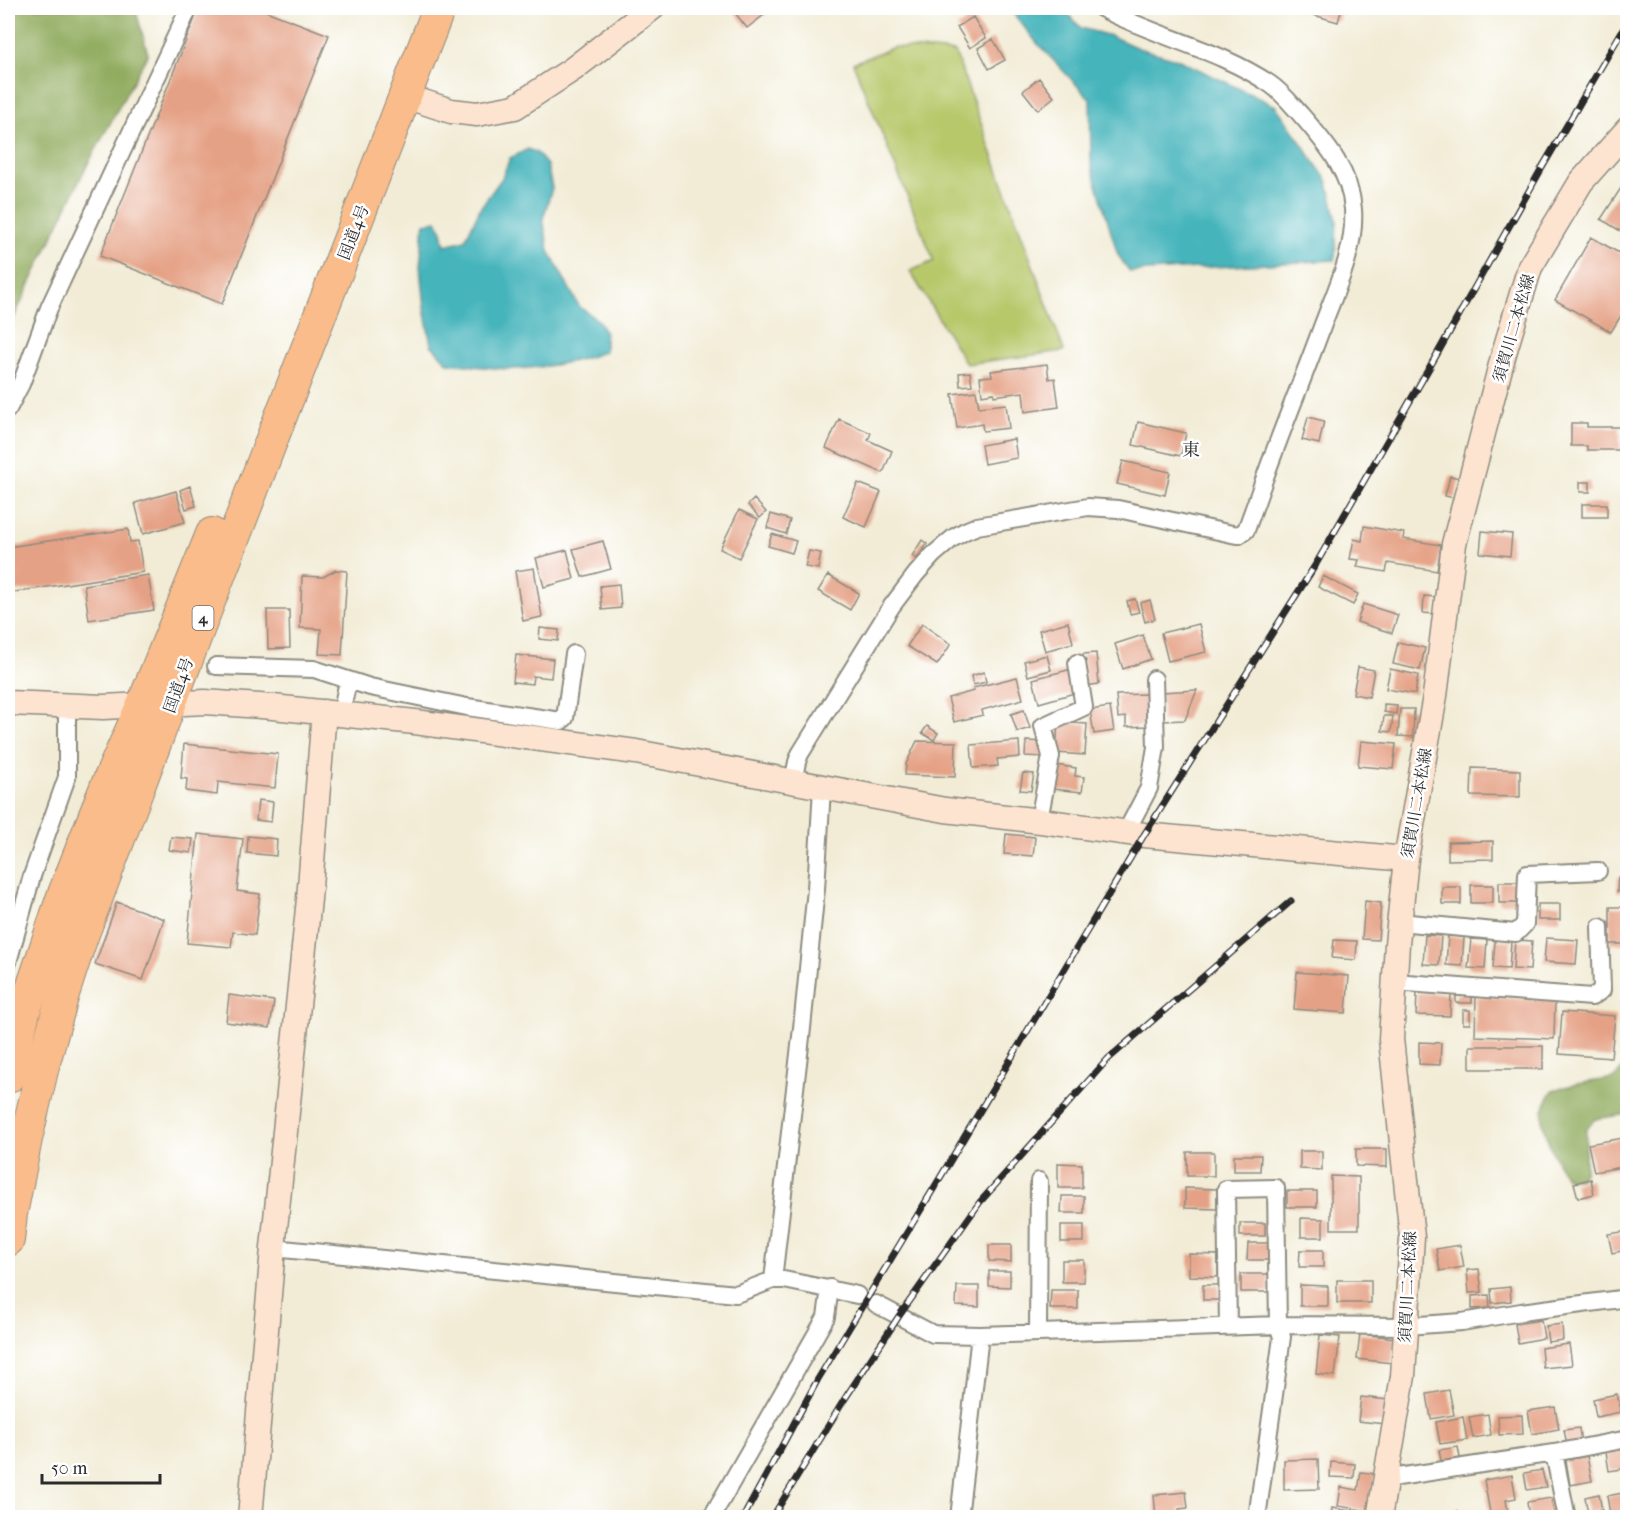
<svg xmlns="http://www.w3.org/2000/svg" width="1635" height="1525" viewBox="0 0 1635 1525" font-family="'IM FELL French Canon','Noto Serif JP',serif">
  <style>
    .green { fill: #b7c86b; stroke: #717a4b; stroke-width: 1.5 }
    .forest { fill: #91ac5f; stroke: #5e6c45; stroke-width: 1.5 }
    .water { fill: #44b4bb; stroke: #387073; stroke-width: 1.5 }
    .building { fill: #e5a185 }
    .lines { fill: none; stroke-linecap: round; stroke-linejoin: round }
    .street-casing { stroke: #8e8c80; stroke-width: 20 }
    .secondary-casing { stroke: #8e8c80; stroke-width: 27 }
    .highway-casing { stroke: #8e8c80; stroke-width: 34 }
    .street { stroke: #fff; stroke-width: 16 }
    .secondary { stroke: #fde4d0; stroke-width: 24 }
    .highway { stroke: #f9bc8a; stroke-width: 32 }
    .rail-casing { stroke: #2b2b2b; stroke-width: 7 }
    .rail { stroke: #fff; stroke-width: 4.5; stroke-dasharray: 14; stroke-linecap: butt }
    .labels { text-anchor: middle; stroke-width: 5; stroke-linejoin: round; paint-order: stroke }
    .shield { fill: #fff; stroke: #6b6b6b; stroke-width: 1.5 }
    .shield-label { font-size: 15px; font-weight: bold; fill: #2b2b2b }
    .street-label { font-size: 16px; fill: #2b2b2b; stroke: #fff }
    .neighbourhood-label { font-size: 18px; fill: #2b2b2b; stroke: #fff }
  </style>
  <rect width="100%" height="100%" fill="#fff"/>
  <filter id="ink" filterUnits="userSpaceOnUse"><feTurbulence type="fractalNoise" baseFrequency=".0167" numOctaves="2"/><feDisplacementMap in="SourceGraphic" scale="12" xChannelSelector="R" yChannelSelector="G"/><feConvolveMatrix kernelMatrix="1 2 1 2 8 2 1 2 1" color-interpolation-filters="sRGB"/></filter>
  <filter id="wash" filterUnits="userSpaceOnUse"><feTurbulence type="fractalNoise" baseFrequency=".008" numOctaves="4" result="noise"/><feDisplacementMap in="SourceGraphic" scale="24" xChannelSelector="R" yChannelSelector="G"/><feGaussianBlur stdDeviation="1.35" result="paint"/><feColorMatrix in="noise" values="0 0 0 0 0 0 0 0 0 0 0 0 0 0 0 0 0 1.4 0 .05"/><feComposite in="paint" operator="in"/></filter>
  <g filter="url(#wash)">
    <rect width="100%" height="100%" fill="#f2ecd6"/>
    <path class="green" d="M894,47L955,52L1064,351L966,364L910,271L934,261L853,63Z"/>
    <path class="forest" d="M8,8H135L148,54L83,173L8,330Z
      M1627,999V1114L1595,1119L1586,1129L1585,1171L1579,1179L1566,1178C1556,1161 1540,1131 1543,1111C1544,1104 1550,1096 1553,1090L1577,1084L1615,1078L1624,1066L1626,1059L1622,1017Z"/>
    <path class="water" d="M1009,8H1062L1081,28L1111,36L1138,48L1177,59L1276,106L1328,182L1337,221L1335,260L1130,272L1118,255L1091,165L1090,99L1037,43Z
      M528,149L537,153L547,165L552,188L543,219L549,251L579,306L599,321L605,334V351C582,362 540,368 514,369C492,369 469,365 448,363L431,345L424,308L420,268L424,223L437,221L442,231L445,245L465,240L481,207L502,178L510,158Z"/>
    <g id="blocks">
      <path class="building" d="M199,8H258L329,35L222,304L100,256Z
        M731,8H773L747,28Z
        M1312,8H1342L1338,22L1310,14Z
        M973,17L986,38L970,48L957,27Z
        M993,39L1005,60L989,69L978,48Z
        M1039,78L1054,97L1038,110L1023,91Z
        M1628,177V236L1601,219Z
        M1591,237L1628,258V304L1611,332L1555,300Z
        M1047,364L1049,379L1055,378L1059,407L1025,412L1023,392L994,396V393L982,395L980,377L992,376L991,371Z
        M970,372L972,385L960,386L959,373Z
        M976,391L979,407L1006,404L1009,428L983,431L982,424L957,428L952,394Z
        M1308,417L1324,421L1319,444L1302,440Z
        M839,419L871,433L868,440L892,451L883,473L826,448Z
        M1138,422L1186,433L1181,456L1133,445Z
        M1571,423H1587V427H1620V450H1587V446H1571Z
        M1014,439L1017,458L984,464L981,445Z
        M1123,461L1170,472L1165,495L1117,484Z
        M1450,476L1460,478L1455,498L1445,496Z
        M1580,482H1590V492H1580Z
        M858,483L881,492L866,527L843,517Z
        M190,486L196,506L186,509L180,490Z
        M176,491L185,522L143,534L135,503Z
        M754,499L766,512L760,518L748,505Z
        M1582,504H1607V517H1582Z
        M739,510L758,519L739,558L720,549Z
        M771,514L790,520L786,534L767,528Z
        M1364,526L1404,533L1403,539L1441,545L1437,571L1388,563L1386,572L1357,567L1359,560L1350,559L1354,539L1362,541Z
        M128,529L130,542L138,541L143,572L8,593V547Z
        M1482,531L1512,534L1510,556L1480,553Z
        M772,534L796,541L792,553L768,546Z
        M922,540L927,544L917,559L912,556Z
        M603,541L611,569L582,577L573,549Z
        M567,550L574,579L544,587L536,558Z
        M809,551L821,553L818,569L805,567Z
        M534,568L542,617L523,621L515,571Z
        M336,570L347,571L342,655L319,654L321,629L300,628L302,576L323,577Z
        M148,575L154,610L89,620L84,585Z
        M828,575L859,593L850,610L818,591Z
        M1323,576L1358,594L1353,605L1318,587Z
        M619,584L621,608L602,610L600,586Z
        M1424,596L1436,597L1434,614L1423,613Z
        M1135,599L1139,612L1130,614L1127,601Z
        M1150,600L1155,619L1145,622L1140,603Z
        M1363,604L1398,615L1392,633L1357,622Z
        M267,610H289L290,648L268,649Z
        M1068,622L1073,643L1045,651L1039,630Z
        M922,624L951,644L937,665L907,646Z
        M1199,624L1206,652L1168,661L1161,633Z
        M540,628L559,630L558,641L539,639Z
        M1143,635L1151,659L1123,669L1115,644Z
        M1398,642L1425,648L1420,670L1393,664Z
        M1096,653L1099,684L1085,686L1083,654Z
        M516,655L553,659L551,678L533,676L532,684L513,682Z
        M1047,655L1051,670L1028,676L1024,661Z
        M1358,667L1374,670L1369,697L1353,694Z
        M1072,669L1078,692L1039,703L1033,679Z
        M1390,669L1418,675L1415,694L1386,689Z
        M984,672L986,682L973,685L971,676Z
        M1017,677L1023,699L982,710L983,715L954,722L948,698L974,691L973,688Z
        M1197,690L1185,720L1162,721L1161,692Z
        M1146,694L1148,726L1126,727V717L1118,718L1116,695Z
        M1384,704L1397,705L1396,714L1384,712Z
        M1110,707L1114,731L1094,734L1090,710Z
        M1400,709H1414L1413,737L1398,736Z
        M1024,710L1030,728L1017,732L1011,714Z
        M1384,716H1393L1391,732L1382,731Z
        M1058,722L1087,724L1085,755L1056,753Z
        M927,726L938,733L934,740L922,733Z
        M917,741L956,742L955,777L905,775L906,764Z
        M1019,741L1020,757L997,759L998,766L973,768L971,745Z
        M1026,741L1044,742V757L1025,756Z
        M1361,741L1396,744L1393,769L1358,766Z
        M184,744L278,754L275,788L218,782L217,795L186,791L187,779L181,778Z
        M1055,765L1076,768L1075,776L1084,777L1082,792L1052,789Z
        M1472,768L1520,770V797L1471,796Z
        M1023,773L1034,774L1031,791L1020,790Z
        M258,800L273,802L271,822L256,820Z
        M198,834L243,839L237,891L260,894L255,935L233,932L231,947L187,943Z
        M1006,834L1035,837L1033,856L1004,854Z
        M248,836L277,839L276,856L247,853Z
        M171,837L193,839L191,853L169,850Z
        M1493,841V859L1448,860V842Z
        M1618,877L1628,878V892H1617Z
        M1499,882H1520V903H1499Z
        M1471,885H1493V903H1471Z
        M1442,887H1461V904H1442Z
        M1365,901L1381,903L1378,940L1362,939Z
        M117,902L164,919L143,980L95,964Z
        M1538,904H1560V920H1538Z
        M1610,907H1628V944H1610Z
        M1425,935L1441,936L1439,965L1423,964Z
        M1448,936L1464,937L1462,966L1446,965Z
        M1546,938L1578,940L1576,964L1544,962Z
        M1471,939L1487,940L1485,969L1468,968Z
        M1334,940L1357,941L1356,960L1332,958Z
        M1495,940L1511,941L1509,969L1493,968Z
        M1515,940L1532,941L1530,970L1513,969Z
        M1297,972L1349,976L1346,1013L1294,1009Z
        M1417,993L1451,994L1450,1016L1416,1015Z
        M1456,994H1472V1003H1456Z
        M229,995L274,1001L270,1028L226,1022Z
        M1476,997L1555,1000L1554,1039L1475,1036Z
        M1463,1010H1470V1024H1463Z
        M1562,1012L1615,1016L1611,1058L1559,1054Z
        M1419,1042L1441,1043L1440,1065L1419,1064Z
        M1470,1046H1543V1069H1470Z
        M1623,1138L1628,1166L1594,1172L1588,1144Z
        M1356,1149H1387V1167L1356,1166Z
        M1300,1151H1322V1170L1300,1169Z
        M1187,1152H1214V1176H1187Z
        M1234,1155H1261L1260,1171H1234Z
        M1058,1163L1082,1164V1188H1058Z
        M1331,1176L1359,1177V1229H1331Z
        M1591,1179L1594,1194L1578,1198L1574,1183Z
        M1185,1188L1217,1189V1209L1185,1208Z
        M1287,1191H1317V1207H1287Z
        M1062,1196H1084V1213H1061Z
        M1301,1218L1323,1219V1237H1301Z
        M1240,1223H1265V1236H1240Z
        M1061,1225H1084V1242H1061Z
        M1628,1231V1250L1612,1253L1608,1234Z
        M1248,1243H1269V1260H1247Z
        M989,1245H1011V1262L989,1261Z
        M1460,1245L1464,1267L1440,1271L1436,1249Z
        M1300,1250H1323V1267H1299Z
        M1189,1254L1218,1255V1277L1189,1276Z
        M1062,1260H1084V1282H1062Z
        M1479,1269L1482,1292L1469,1293L1467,1270Z
        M989,1271H1010V1287L989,1286Z
        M1241,1274H1269V1292H1241Z
        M1337,1280H1371V1303H1337Z
        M1203,1285H1219V1300H1203Z
        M1300,1285L1328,1286V1306H1300Z
        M957,1286H979V1307L956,1306Z
        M1510,1287L1511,1301L1492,1303L1491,1289Z
        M1051,1290H1078V1309H1050Z
        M1489,1295L1490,1308L1472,1309V1296Z
        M1541,1320L1544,1338L1518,1343L1515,1324Z
        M1562,1324L1563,1340L1548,1342L1546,1326Z
        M1360,1334L1395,1338L1392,1363L1357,1359Z
        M1320,1335L1340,1337L1335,1376L1316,1374Z
        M1569,1344L1572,1365L1543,1368L1541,1348Z
        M1449,1390L1454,1415L1431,1419L1427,1394Z
        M1617,1394L1621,1412L1596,1417L1593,1399Z
        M1361,1397L1388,1400L1385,1424L1358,1421Z
        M1555,1407L1559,1429L1532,1434L1528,1411Z
        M1488,1414L1491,1435L1473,1438L1469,1417Z
        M1522,1415L1523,1434L1499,1435L1498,1416Z
        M1463,1417L1467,1440L1440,1444L1436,1422Z
        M1579,1428L1581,1443L1567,1445L1564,1430Z
        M1458,1447L1461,1463L1442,1466L1439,1450Z
        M1628,1448V1468L1609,1471L1606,1452Z
        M1587,1456L1592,1481L1570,1485L1566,1460Z
        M1318,1459L1319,1489L1284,1490V1460Z
        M1331,1462L1355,1464L1354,1478L1330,1477Z
        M1542,1470L1546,1487L1527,1490L1524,1473Z
        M1361,1472L1375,1474L1368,1511L1338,1506L1341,1487L1358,1490Z
        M1512,1475L1516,1498L1506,1500L1509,1518H1491L1484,1480Z
        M1186,1492L1188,1508L1179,1509L1180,1518H1156L1154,1495Z
        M1628,1492V1511L1610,1514L1607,1496Z
        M1599,1494L1602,1510L1588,1513L1585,1497Z
        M1551,1498L1555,1516L1529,1518L1527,1502Z
        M1332,1508L1365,1513L1364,1518H1331Z
        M1458,1511L1459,1518H1427V1516Z"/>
    </g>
  </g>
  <g filter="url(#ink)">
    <use href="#blocks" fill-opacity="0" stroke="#8e8c80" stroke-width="1.5"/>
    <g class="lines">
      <g class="street-casing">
        <path id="street" d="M8,409L21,384L49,308L189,8
          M216,666L314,669L370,687L467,707L561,721L565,718L574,654
          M341,714L348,681
          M793,782L797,762L800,754L891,607L916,574L933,555L953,538L965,531L977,526L1088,507L1118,509L1232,534L1239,535L1246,530C1255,506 1263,482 1272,458C1288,414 1306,371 1322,327C1336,289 1356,250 1353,209C1350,171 1326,144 1302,116C1292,105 1282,92 1270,84C1218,49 1156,37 1101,8
          M1039,820L1051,756L1043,726L1084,707L1077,663
          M1126,832L1149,788L1156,747L1154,679
          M1399,922L1516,933L1525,924L1527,874L1598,871
          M8,962L32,876L67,777V705
          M1394,982L1592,997L1602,990L1600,927
          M273,1248L736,1294L773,1280H784L857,1295
          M773,1280L802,1028L816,889L822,788
          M876,1304L933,1334L980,1335L1278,1325L1406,1326L1462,1322L1521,1312L1628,1298
          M1228,1326L1226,1189L1276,1188L1278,1325L1282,1337L1257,1518
          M1038,1333L1039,1181
          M1554,1453L1567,1518
          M1385,1479L1554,1453L1628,1439
          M711,1518L826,1317L830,1288
          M959,1518L980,1335"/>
      </g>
      <g class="secondary-casing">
        <path id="secondary" d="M405,96L451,111L477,114L515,107L573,69L652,8
          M8,703L103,707L205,702L273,707L415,722L636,752L945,810L1041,821L1144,835L1406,859
          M250,1518L273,1248L309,899L324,712
          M1379,1518L1403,1376L1412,1237L1391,1039L1397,944L1406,859L1435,696L1454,544L1504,353L1530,267L1581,182L1628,129"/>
      </g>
      <g class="highway-casing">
        <path id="highway" d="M8,1077L24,1012L63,896L106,787L143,704L212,534
          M8,1240L11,1214L26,1139L43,1066L63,994L81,939L198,630L439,8"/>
      </g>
      <use href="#street" class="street"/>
      <use href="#secondary" class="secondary"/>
      <use href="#highway" class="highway"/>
      <g class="rail-casing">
        <path id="rail" d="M743,1518L818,1379L934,1188L1144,835L1316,564L1436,356L1543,166L1628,21
          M772,1518L844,1400L899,1316L980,1202L1108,1059L1291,901"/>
      </g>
      <use href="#rail" class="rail"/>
    </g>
  </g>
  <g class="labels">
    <rect class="shield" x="192.5" y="606" width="21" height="24" rx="4.5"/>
    <g class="shield-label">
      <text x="203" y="623">4</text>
    </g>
    <g class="street-label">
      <text transform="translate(353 232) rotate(-69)" y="6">国道4号</text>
      <text transform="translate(1513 328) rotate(-74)" y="6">須賀川二本松線</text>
      <text transform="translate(178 685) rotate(-70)" y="6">国道4号</text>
      <text transform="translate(1416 803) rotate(-80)" y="6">須賀川二本松線</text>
      <text transform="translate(1407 1287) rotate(-87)" y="6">須賀川二本松線</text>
    </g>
    <g class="neighbourhood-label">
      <text x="1191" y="456">東</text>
    </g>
  </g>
  <rect width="1635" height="1525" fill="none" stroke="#fff" stroke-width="30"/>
  <path d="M42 1474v9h118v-9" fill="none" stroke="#2b2b2b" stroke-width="3"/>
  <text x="51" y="1474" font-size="18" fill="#2b2b2b" stroke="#ffffff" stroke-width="4.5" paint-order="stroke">50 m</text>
</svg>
